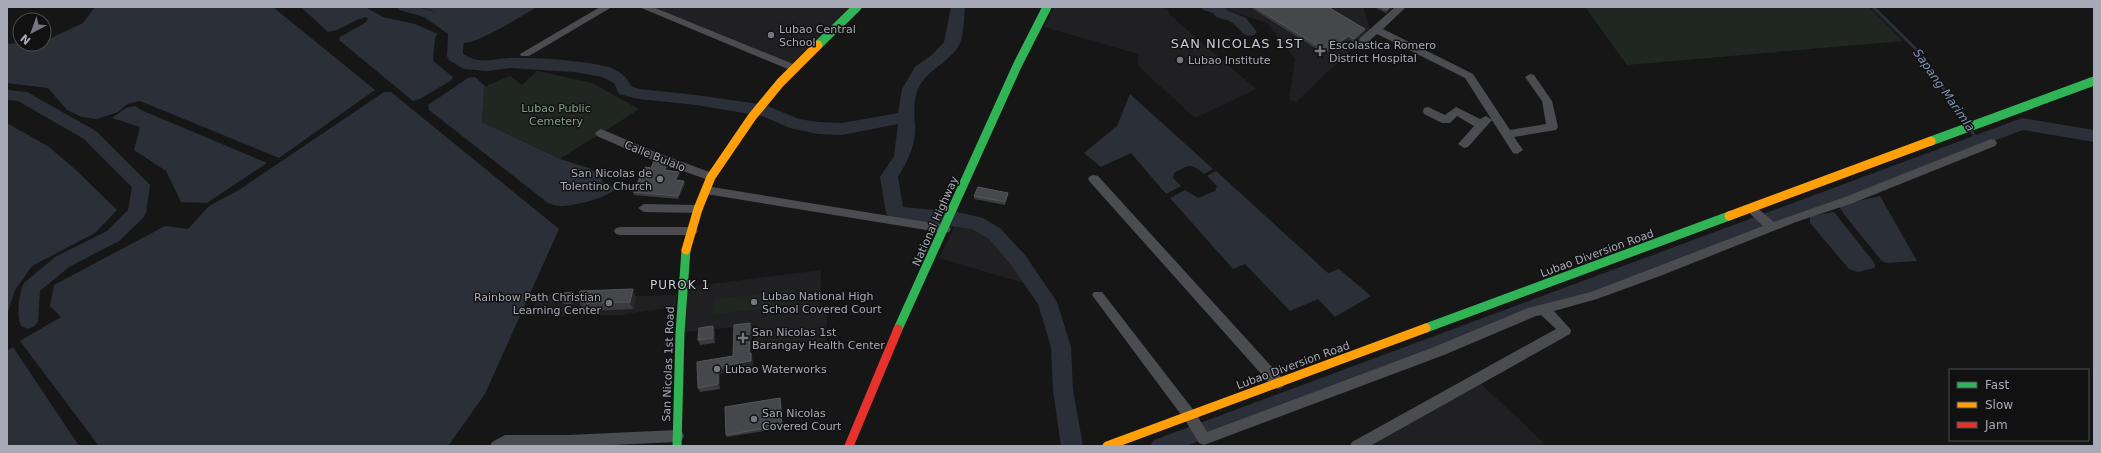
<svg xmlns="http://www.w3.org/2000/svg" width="2101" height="453" viewBox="0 0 2101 453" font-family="'DejaVu Sans',sans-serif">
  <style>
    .built { fill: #202022 }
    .green { fill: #202722 }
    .water { fill: #2a2f38 }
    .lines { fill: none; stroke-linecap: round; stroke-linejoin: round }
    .stream { stroke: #2a2f38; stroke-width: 3 }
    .river { fill: #2a2f38; fill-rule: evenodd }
    .street { fill: #4b4c4f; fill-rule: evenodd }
    .fast { stroke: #30b455; stroke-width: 9 }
    .slow { stroke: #ff9f0a; stroke-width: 9 }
    .jam { stroke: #e5322d; stroke-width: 9 }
    .wall { fill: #3a3b3e }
    .shaded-wall { fill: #272729 }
    .building { fill: #46474b; stroke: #55575c }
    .poi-dot { fill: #75767f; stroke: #111112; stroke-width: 1.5 }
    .labels { text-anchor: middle; stroke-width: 3; stroke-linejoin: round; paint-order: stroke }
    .poi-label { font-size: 11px; fill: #a8aab7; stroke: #111112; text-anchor: start }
    .park-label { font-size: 11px; fill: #7fa286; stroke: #111112 }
    .street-label { font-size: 11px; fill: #a8aab7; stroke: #111112 }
    .water-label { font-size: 12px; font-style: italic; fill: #7f93b2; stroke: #111112 }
    .neighbourhood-label { font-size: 12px; letter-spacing: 1px; fill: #c9cad3; stroke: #111112 }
    .quarter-label { font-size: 13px; letter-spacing: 1px; fill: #c9cad3; stroke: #111112 }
  </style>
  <rect width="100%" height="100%" fill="#161617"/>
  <path class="built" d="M652,7H850L792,64Z
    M1054,7H1161L1168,9L1170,15L1256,89L1195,118L1138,66V54L1044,27Z
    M1219,7H1363L1371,31L1296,102L1289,100L1295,59L1267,23Z
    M956,223L974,227L990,237L1031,285L939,258Z
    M821,270L820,311H827L826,341L756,347V325L685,332L688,287Z
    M539,294H591V297L677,295L676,307L625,314V315L530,316Z
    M1478,381L1544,443L1540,446H1363Z"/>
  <path class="green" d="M1585,7H1869L1903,41L1627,65Z
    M537,71L592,83L639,109C613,127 586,141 560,159L482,122L484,87L510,76L522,85Z
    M795,289V304L712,315L713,300Z"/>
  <path class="water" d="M95,7H273L375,90L279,158L140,101L127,104L118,112L97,119L82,117L67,110L48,88L7,83V44L20,43L44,44V39L51,38L83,23Z
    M301,7H365L383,17L415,24L438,34L435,38L433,61L453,77L450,81L420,99L413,101L339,40L340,37L365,23L368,19L366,17C352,20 342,30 328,32Z
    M419,7H537C521,16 476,46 459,43L460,31L431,10Z
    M475,77L486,87L484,88L482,122L560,159L589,168L602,177V182L616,188C609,198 574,206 560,206C556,206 552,204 548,203L429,110L428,105L468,78Z
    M384,92H391L559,229L485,394L448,446H99L20,341L61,317L50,306L54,285L165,226L188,229L209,206L239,190Z
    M1130,94L1213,169L1204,174C1190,162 1189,165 1174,173L1173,178L1181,186L1166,194L1131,153L1101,167L1084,153L1117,126Z
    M135,106L141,110L267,163L207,203L181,202L166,171L134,150L140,127L112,118L126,108Z
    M7,123L49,147L77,171L117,210L95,233L32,266L15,290L7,315Z
    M1216,171L1328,273L1339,269L1371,296L1335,317L1318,299L1290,311L1245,264L1233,269L1170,198L1185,190L1198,198L1215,191L1217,186L1207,176Z
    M1880,196L1917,261L1886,263L1881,260L1843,213L1840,208L1841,205Z
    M1834,212L1873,261L1875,265L1874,268L1858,272L1849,269L1810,223V216Z
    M13,347L79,446H7V351Z"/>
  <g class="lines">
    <path class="stream" d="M1873,7L1920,53L1978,141"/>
    <path class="river" d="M397,7C431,7 433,10 461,29L464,32L463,54C482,65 489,59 510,58C532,57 592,61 611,68C621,72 627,77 631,86L639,89L696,95L765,105L799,119L818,122L842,123L898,113L902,89L915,67L933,54L944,42L951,7H965C964,18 964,33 960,43C953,60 928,69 919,87C913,99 914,114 915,126C916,145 907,162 898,177L903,207L958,212L983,218L1001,229L1025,255L1057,302L1071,347L1073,390L1083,446H1061L1053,390L1051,347L1038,304L1011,265L989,239L972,229L889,218L886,213L880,177L894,156L898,124L842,135L818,134L790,128L762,116L696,105L639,99L619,94L614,83L602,77L575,72L510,68L487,71L464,69L449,60L447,56L448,34L424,17L399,10Z
      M1201,7H1225L1227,10L1246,18L1257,32L1254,35C1242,39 1241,28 1231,22C1226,19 1221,19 1216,17L1213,13L1203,10Z
      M7,90L27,92L96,131L150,185L146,213L143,218L119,241L69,267L40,291L38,321L35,326L28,329L21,326C16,316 19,293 24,283L55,257L107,231L128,210L132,187L84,139L18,101L7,100Z
      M2022,118L2094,130V142L2023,130L1186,446H1150L1154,440Z"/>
    <path class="street" d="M600,7H612L529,56H521L520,54Z
      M639,7H653L798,66L799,68L798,70H790Z
      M1395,7H1406L1383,29L1473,74L1510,130L1546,124L1542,101L1525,77L1530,74L1534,75L1552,101L1558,127L1556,130L1514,137L1523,150L1517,154L1513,153L1465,78L1377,34L1368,42H1360L1359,40L1360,38Z
      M1428,107L1445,115L1456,107L1480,119L1486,116L1492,120L1468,147L1464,148L1458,144L1474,126L1457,116L1450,123H1442L1424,114L1423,111L1424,108Z
      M601,129L655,152L715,174L717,177L711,181L647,158L597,136L595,133Z
      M1991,139L1995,140L1997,143L1995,146L1853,203L1796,222L1660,276L1597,299L1554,311L1571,330L1570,334L1370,446H1350L1352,442L1556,329L1541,315L1536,316L1444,355L1204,445L1199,443L1185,420L1092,295L1094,292H1102L1195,412L1207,432L1434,347L1528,308L1591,292L1763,226L1745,209L1747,206H1755L1774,222L1845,197Z
      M1094,175L1098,176L1283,379L1285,383L1283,387L1278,389L1273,387L1090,182L1088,179L1090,176Z
      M706,186L945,225L949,226L951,229L949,232L945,233L706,194L700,190Z
      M644,204L698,205L704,209L698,213L644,212L638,208Z
      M620,227H692L696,228L698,231L696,234L692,235H620L616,234L614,231L616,228Z
      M677,430L682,432L684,436L682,440L677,442L591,446H490L492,442L505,435H568Z"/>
    <path class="fast" d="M818,45L857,7
      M1931,141L2094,81
      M1426,328L1729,216
      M898,329L1017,66L1047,7
      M677,446L680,333L686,250"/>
    <path class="slow" d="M1729,216L1931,141
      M686,250L698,209L711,177L752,117L780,83L818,45
      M1107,446L1426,328"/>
    <path class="jam" d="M849,446L898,329"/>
  </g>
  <path class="wall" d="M1253,7H1328L1365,29V32L1354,42L1349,39L1325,54L1253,9Z
    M1374,7H1393L1386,13Z
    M667,164L668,167L666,171L679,172L680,174L677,180L685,184L678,199L634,195L633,192L651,168Z
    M1008,193V195L1005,205L974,199V196Z
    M573,292L574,295L572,304H563L561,301Z
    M636,297L633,309L590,311L588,307H582L578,299Z
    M750,323L752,328L750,353L752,357L753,366L723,371L724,373L720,374V389L700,392L698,388L733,356Z
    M715,331V343L700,345L698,340Z
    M780,398L781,400L782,428L727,437L726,435Z"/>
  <path class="shaded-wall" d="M1390,7H1393L1386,13L1387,10Z
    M1365,29V32L1354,42V39Z
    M1349,36V39L1325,54L1326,51Z
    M667,164L668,167L665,173L664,170Z
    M679,172L680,174L676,183L675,180Z
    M684,181L685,184L678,199V196Z
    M1008,193V195L1005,205V202Z
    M633,289L636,297L633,309L630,302Z
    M573,292L574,295L572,304L571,301Z
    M750,323L752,328L750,358L749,353Z
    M713,326L715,331V343L713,338Z
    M751,353L752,357L753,366L723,371L724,373L720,374V389L718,384V370L722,366Z
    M780,398L781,400L782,428V425Z"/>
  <path class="building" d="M1255,7H1328L1365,29L1354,39L1349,36L1326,51Z
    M1381,7H1390L1387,10Z
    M654,161L667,164L664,170L679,172L675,180L684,181L678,196L633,192L645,167L651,168Z
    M978,187L1008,193L1005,202L974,196Z
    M633,289L630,302L586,303L587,299H578L580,291Z
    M573,292L571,301H561L564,293Z
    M750,323L749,353H751V361L722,366V369L718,370V384L698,388L697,362L733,356L734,325Z
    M713,326V338L698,340L699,328Z
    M780,398L782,425L726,435L725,407Z"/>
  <g class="poi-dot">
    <circle cx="771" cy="35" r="4"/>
    <path d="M1318 45h4v4h4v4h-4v4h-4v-4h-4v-4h4z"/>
    <circle cx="1180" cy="60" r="4"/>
    <circle cx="660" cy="179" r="4"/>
    <circle cx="754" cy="302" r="4"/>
    <circle cx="609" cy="303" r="4"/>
    <path d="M741 332h4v4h4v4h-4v4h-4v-4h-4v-4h4z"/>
    <circle cx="717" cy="369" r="4"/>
    <circle cx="754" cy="419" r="4"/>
  </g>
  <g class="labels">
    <g class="poi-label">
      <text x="779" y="33">Lubao Central<tspan x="779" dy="13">School</tspan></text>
      <text x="1329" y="49">Escolastica Romero<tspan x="1329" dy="13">District Hospital</tspan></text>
      <text x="1188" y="64">Lubao Institute</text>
      <text x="652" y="177" text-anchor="end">San Nicolas de<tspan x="652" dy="13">Tolentino Church</tspan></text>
      <text x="762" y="300">Lubao National High<tspan x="762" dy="13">School Covered Court</tspan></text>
      <text x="601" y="301" text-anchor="end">Rainbow Path Christian<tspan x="601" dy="13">Learning Center</tspan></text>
      <text x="752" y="336">San Nicolas 1st<tspan x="752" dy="13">Barangay Health Center</tspan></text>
      <text x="725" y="373">Lubao Waterworks</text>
      <text x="762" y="417">San Nicolas<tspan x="762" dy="13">Covered Court</tspan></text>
    </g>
    <g class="park-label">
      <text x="556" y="112">Lubao Public<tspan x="556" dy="13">Cemetery</tspan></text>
    </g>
    <g class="street-label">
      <text transform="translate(655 156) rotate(22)" y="4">Calle Bulalo</text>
      <text transform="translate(935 221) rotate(-66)" y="4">National Highway</text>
      <text transform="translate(1597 253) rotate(-20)" y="4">Lubao Diversion Road</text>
      <text transform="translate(668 364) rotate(-88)" y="4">San Nicolas 1st Road</text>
      <text transform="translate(1293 365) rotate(-20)" y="4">Lubao Diversion Road</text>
    </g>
    <g class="water-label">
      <text transform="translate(1944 90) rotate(55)" y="4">Sapang Marimla</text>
    </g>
    <g class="neighbourhood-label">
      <text x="680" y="289">PUROK 1</text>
    </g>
    <g class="quarter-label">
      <text x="1237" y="48">SAN NICOLAS 1ST</text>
    </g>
  </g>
  <rect width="2101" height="453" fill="none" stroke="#a8aab7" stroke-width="16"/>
  <rect x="1949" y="369" width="140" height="72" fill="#111112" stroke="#4d4e54"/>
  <rect x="1957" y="382" width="20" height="6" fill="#30b455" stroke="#4d4e54"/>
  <text x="1985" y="389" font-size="12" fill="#a8aab7">Fast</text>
  <rect x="1957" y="402" width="20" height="6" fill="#ff9f0a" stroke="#4d4e54"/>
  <text x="1985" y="409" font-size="12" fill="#a8aab7">Slow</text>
  <rect x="1957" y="422" width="20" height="6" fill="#e5322d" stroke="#4d4e54"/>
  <text x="1985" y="429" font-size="12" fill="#a8aab7">Jam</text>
  <g transform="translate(32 32) rotate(221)"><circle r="19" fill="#111112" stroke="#4d4e54"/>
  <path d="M0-3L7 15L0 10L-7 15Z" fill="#75767f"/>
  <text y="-6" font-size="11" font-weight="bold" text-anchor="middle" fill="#a8aab7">N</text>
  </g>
</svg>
